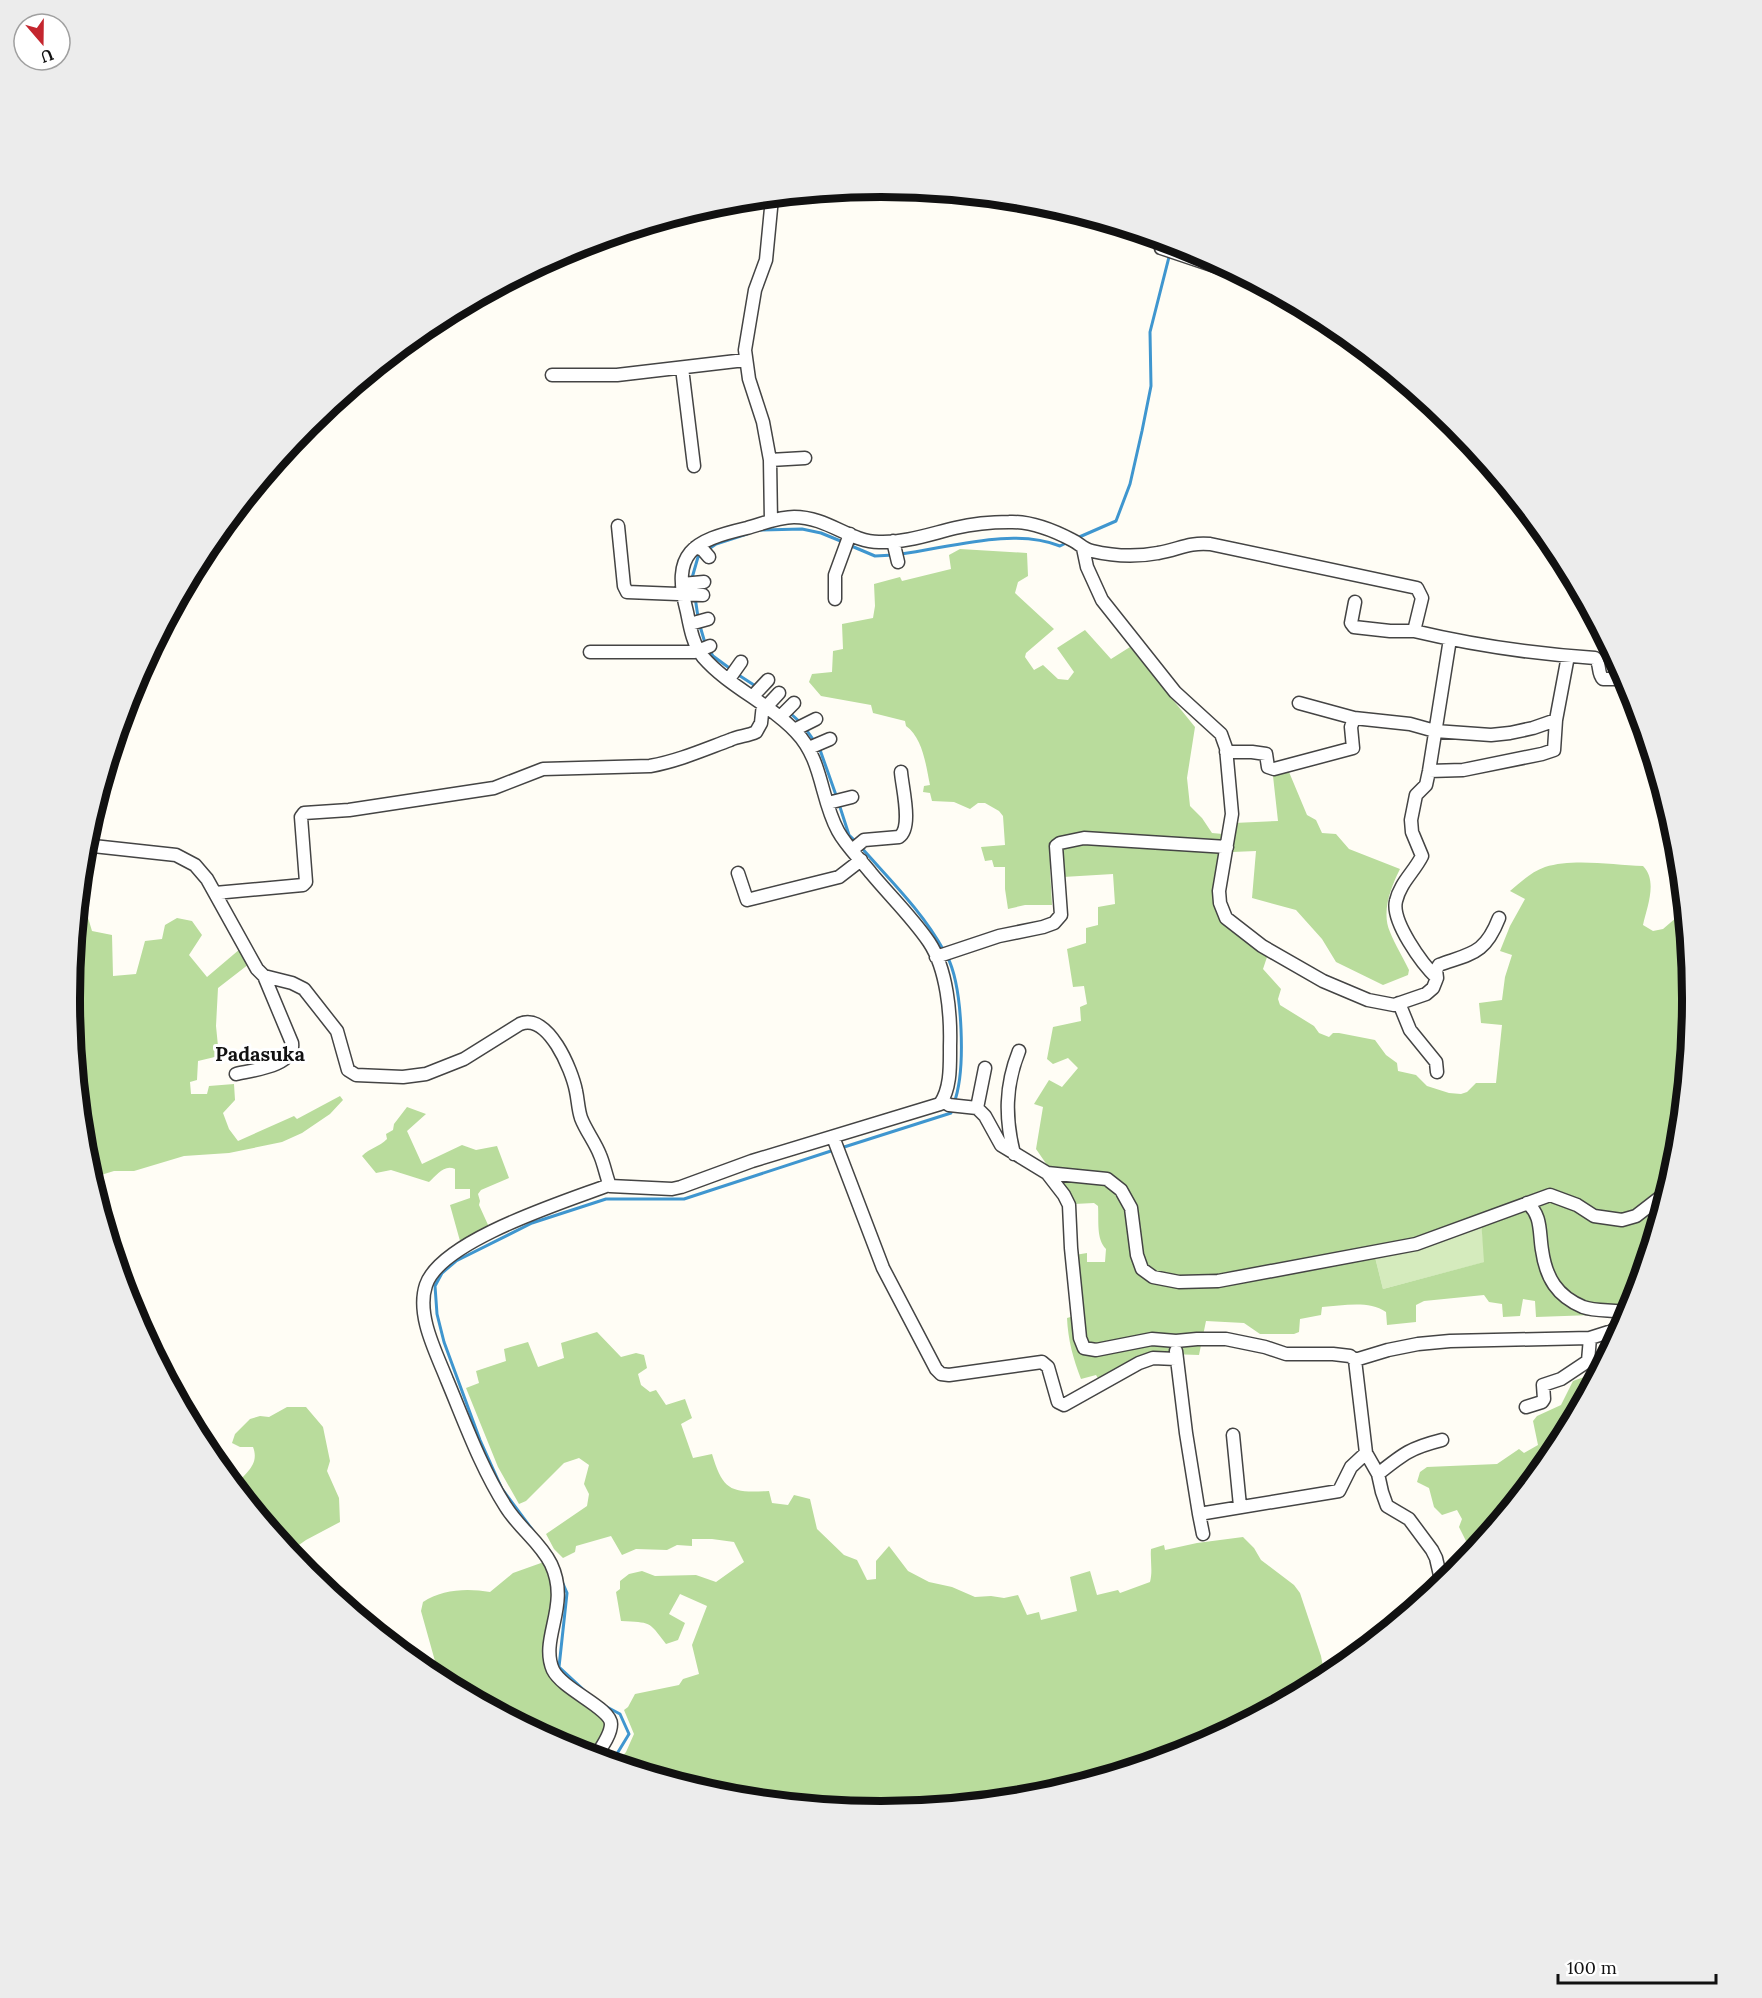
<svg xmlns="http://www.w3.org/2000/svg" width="1762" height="1998" viewBox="0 0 1762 1998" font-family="Lora,serif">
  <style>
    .green { fill: #d5ebbd }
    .forest { fill: #b9dc9c; fill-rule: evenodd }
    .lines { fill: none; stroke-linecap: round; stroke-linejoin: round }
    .stream { stroke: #3f96cf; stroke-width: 3 }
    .minor-casing { stroke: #444; stroke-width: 15 }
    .minor { stroke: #fff; stroke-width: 12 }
    .labels { text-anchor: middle; stroke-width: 6; stroke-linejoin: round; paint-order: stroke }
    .quarter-label { font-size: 20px; font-weight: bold; fill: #111; stroke: #fff }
    .rim { fill: none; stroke: #111; stroke-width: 8 }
  </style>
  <rect width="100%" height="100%" fill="#fffdf5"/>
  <path class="green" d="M1481,1219L1485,1262L1383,1289L1374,1253Z"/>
  <path class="forest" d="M960,549L1027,553L1028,576L1018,582L1015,593L1054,629L1026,653L1025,657L1034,670L1043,665L1058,679L1068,680L1074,672L1057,648L1085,630L1111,659L1130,647L1195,727L1187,778L1190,806L1202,818L1212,833L1223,834L1216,871L1213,900L1223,924L1267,957L1263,969L1281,989L1278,999L1280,1005L1314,1026L1319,1033L1329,1037L1333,1033H1339L1375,1040L1386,1055L1397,1063L1398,1071L1416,1075L1427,1086L1449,1093L1461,1094L1467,1092L1476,1083H1496L1502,1025L1481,1023L1479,1003L1502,1000L1505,977L1512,955L1500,951L1510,926L1525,899L1510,891C1521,882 1531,872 1545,867C1573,858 1614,865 1643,866C1658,881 1647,907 1643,925L1653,931L1663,929L1684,911L1693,999L1677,1158L1631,1310L1621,1314L1536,1317L1535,1301L1523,1299L1520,1316L1503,1317L1502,1304L1489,1302L1484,1295L1424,1301L1416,1305V1322L1387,1325L1386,1312C1368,1300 1343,1306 1322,1307L1321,1315L1300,1319L1299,1332L1294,1334H1260L1244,1323L1206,1321L1199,1355L1169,1354L1099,1380L1096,1375L1081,1379C1073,1358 1068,1340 1067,1318L1074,1316L1069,1256L1087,1253V1262H1105L1106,1249C1096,1239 1099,1220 1098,1206L1094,1203L1074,1204L1036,1149L1043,1107L1034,1104L1049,1080L1062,1087L1078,1068L1068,1058L1053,1064L1047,1059L1053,1027L1081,1021L1080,1007L1087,1004L1084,986L1073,987L1067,949L1086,943V928L1098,925V907L1115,904L1113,874L1063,877V868L1050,869L1052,905H1025L1008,909L1005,889V867H994L992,860L985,861L981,847L1005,845L1003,816L999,811L985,803H978L970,809L954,802L932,801L930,793L923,792L924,786L930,785C926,766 923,738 906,726L905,721L873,713L871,705L821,696L809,682L812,674L832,672L833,651L843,649L842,624L873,618L875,606L874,584L900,577L902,581L951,569L949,555ZM1481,1219L1484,1262L1383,1289L1374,1253Z
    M1289,772L1307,815L1316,820L1322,833L1336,834L1349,849L1400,869C1391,887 1381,912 1390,932C1395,945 1403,957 1409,970L1408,975L1383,985L1336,962L1322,939L1296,910L1252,898L1256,851L1232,852L1234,823L1278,821L1273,776Z
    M86,911L92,931L112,935L113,976L136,974L145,941L162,939L165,925L177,918L192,921L202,935L189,955L207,977L240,949L249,964L218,988L216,1026L219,1056L198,1061L197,1080L190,1082L191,1094H207L209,1086L234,1084L235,1100L223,1113L229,1129L238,1141L294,1116L297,1119L340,1096L343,1100L330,1114L302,1133L282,1142L229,1153L184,1156L134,1171H114L91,1178L85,1157L69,999L78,912Z
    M407,1107L426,1114L407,1131L422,1164L462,1145L476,1150L497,1146L509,1178L481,1190L478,1194L480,1201L479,1205L489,1227L460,1241L450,1205L470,1198V1189H455V1169C444,1164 437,1175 429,1182L391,1170L376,1173L362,1156C370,1148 379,1147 387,1139L386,1134L393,1130L394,1124Z
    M597,1332L621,1357L636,1353L644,1355L647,1368L638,1374L641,1385L650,1392L656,1390L666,1405L685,1399L692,1418L681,1424L693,1458L712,1454C723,1491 731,1493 769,1491L772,1503L788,1505L794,1495L810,1499L817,1529L844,1555L857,1560L867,1580L876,1579V1561L889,1546L908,1571L929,1582L952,1587L975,1597L991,1596L1004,1598L1018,1595L1027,1615L1039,1612L1041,1620L1077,1611L1070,1577L1090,1571L1097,1595L1118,1590L1120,1593L1150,1582C1153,1571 1150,1560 1151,1549L1164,1545L1165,1550L1197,1543L1243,1537L1254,1548L1261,1560L1294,1585L1300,1593L1321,1656L1325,1678L1191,1749L1039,1795L881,1811L722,1795L617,1763L626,1752L634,1734L624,1710L628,1707L635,1694L679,1685L683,1679L699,1674L692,1645L707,1606L680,1594L669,1614L685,1623L678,1640L666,1644C648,1620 651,1623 621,1621L616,1592L620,1589V1581L629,1574L642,1571L655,1576L696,1575L716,1582L744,1562L734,1542L712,1539H692V1546L677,1545L667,1550L636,1549L622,1555L611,1536L576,1546L575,1552L563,1558L554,1549L546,1534L587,1506L589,1494L584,1484L589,1465L579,1458L564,1463L526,1501L519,1504L498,1467L466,1388L479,1383L476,1371L506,1361L504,1349L528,1342L538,1367L564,1358L561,1343Z
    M1598,1372L1556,1450L1472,1553L1459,1527L1462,1519L1457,1510L1442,1515L1434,1507L1429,1488L1417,1482L1420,1472L1427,1467L1497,1464L1519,1449L1524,1453L1538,1445L1533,1421L1537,1416L1561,1405L1573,1381Z
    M287,1407H306L323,1427L330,1461L327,1471L339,1498L340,1522L306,1540L289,1552L235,1486C245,1473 260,1465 253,1447H240L232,1443L235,1434L250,1419L260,1416L269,1417Z
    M541,1563H544L553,1581L550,1671L596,1710L607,1726L591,1756L570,1749L440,1679L421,1611L423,1602C442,1589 468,1588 490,1592L513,1573Z"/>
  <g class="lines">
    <path class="stream" d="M759,530L802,529L821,533L843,542
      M1077,538L1116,521L1130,484L1142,431L1151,386L1150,332L1170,253
      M849,545L875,556L894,555
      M706,551L716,544L747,534
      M901,554C948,548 1013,527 1060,546L1068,542
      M692,578L698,557L701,555
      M695,597L698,617
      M700,626L705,643
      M710,651L713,656L732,670
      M737,674L757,687
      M790,713L801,723
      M805,728L815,742
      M819,747L837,798
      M839,804L849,835L855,841
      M860,846C889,879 923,912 944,951
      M947,956C963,987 966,1071 954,1103
      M841,1148L951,1113L952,1109
      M534,1532L502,1489L480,1440L444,1342L437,1314L435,1286L442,1273L456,1261L532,1223L606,1199H684L834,1150
      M561,1579L567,1593L559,1667L586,1692
      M605,1706L620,1714L629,1734L612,1762"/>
    <g class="minor-casing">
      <path id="minor" d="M1159,239L1161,248L1244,276
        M682,368L694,466
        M552,375H617L745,360
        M770,460L805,458
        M771,521L770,460L763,422L749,379L745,350L755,290L766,260L772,198
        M618,526L624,586L627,592L703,595
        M893,541L898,562
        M696,547L703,550L709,557
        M1083,548L1087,567L1102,600L1175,692L1221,734L1226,748L1232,814L1219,891L1220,903L1226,918L1262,946L1323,981L1368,1000L1394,1005L1426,994L1433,988L1437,978L1436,970L1439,965C1472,953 1485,954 1499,918
        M682,584L704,582
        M835,599V575L850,534
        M1355,602L1351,623L1354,627L1390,631H1414
        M690,624L708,619
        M590,652H695L710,646
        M729,679L741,662
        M753,696L768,680
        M1299,703L1354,718L1410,724L1435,731L1491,735L1510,733L1533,728L1556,720
        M767,706L779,693
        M780,717L794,703
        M794,730L816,719
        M809,748L830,739
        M1226,752H1252L1266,754L1268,767L1274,769L1353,748L1351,727L1354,718
        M1429,771L1463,770L1542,754L1554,750L1556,720L1568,656
        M828,803L852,797
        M84,845L176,855L195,865L207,879L257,969L264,976L292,983L304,989L337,1031L348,1070L356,1075L403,1077L426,1074L464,1059L520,1024C548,1012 572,1070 576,1091C578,1100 578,1109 581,1118C586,1131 595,1142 600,1155C604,1164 606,1176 610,1186L672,1189L681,1187L752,1161L940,1104C951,1088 950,1066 950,1046C951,1014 947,969 929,942C912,917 890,896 871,873C860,859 846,846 838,831C820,798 823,760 796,732C769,703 729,687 703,657C693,645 690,627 687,612C671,552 692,541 747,528C762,524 778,517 794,517C828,517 850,542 879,542C905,543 930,534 955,528C972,524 992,522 1009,522C1030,521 1053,530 1072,540C1079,543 1084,550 1092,551C1113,556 1137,557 1158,553C1178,550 1188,542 1210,544L1417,588L1422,598L1414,631C1473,645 1535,654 1595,658C1601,664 1597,673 1603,679H1626
        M852,850L864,840L899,837C913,828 902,787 901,772
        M738,873L747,900L839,877L861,860
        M215,893L303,885L306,882L301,817L304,813L349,810L494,788L543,769L650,766C678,761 703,750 730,740C738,736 748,736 756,732L761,723L763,704
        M936,957L999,936L1043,927L1054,923L1061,915L1056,846L1060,843L1084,838L1227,847
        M1437,978C1422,964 1391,921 1396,901C1400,883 1414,872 1422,856L1412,832L1411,820L1416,795L1426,785L1429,771L1450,639
        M1399,1003L1410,1030L1436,1062L1437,1072
        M236,1074C253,1070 295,1066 292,1043L264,976
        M943,1101L949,1105L977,1108L985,1116L1001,1145L1047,1173L1064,1195L1069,1205L1071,1248L1080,1338L1084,1348L1096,1350L1152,1339L1176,1341L1197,1339H1226L1265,1347L1286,1354H1333L1350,1356L1355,1360L1366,1453L1378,1474L1382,1492L1387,1506L1409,1519L1432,1550L1436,1558L1442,1584
        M977,1108L985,1068
        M833,1137L883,1268L936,1369L941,1374L949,1375L1042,1362L1048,1367L1058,1402L1064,1405L1139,1363L1153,1358L1176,1359
        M1014,1154C1005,1118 1005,1086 1019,1051
        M1047,1173L1107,1179L1121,1190L1131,1208L1137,1255L1142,1269L1153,1277L1179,1282L1218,1281L1416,1244L1550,1195L1577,1205L1594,1216L1622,1220L1636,1216L1667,1192
        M1527,1203C1542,1215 1539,1232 1542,1250C1546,1278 1557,1296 1583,1307C1597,1312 1615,1309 1629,1313
        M1176,1351L1186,1433L1199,1514L1339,1491L1351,1467L1366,1453
        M1355,1360L1388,1350L1418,1344L1450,1341L1590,1338L1612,1331L1626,1320
        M1526,1407L1542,1402L1544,1399L1543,1385L1561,1379L1588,1361L1590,1338
        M1233,1435L1240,1506
        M1378,1474C1403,1454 1410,1448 1442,1440
        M1199,1514L1203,1534
        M595,1757C601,1748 611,1735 611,1724C611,1708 563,1690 553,1670C539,1638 571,1606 551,1564C540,1542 519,1528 506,1507C481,1468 465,1423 447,1380C436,1352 416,1315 426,1285C441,1240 567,1201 609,1185"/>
    </g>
    <use href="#minor" class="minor"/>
  </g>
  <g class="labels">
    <g class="quarter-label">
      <text x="260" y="1061">Padasuka</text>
    </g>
  </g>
  <path d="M0 0H1762V1998H0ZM881 197H881A801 801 0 0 1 1682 998V1000A801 801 0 0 1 881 1801H881A801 801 0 0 1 80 1000V998A801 801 0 0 1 881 197Z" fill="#ececec" fill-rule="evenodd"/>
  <path class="rim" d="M881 197H881A801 801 0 0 1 1682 998V1000A801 801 0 0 1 881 1801H881A801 801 0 0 1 80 1000V998A801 801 0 0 1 881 197Z"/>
  <g transform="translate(42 42) rotate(160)"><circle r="28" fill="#ffffff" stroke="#a0a0a0" stroke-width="1.5"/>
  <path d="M0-4.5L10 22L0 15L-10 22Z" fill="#c4262e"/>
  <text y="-9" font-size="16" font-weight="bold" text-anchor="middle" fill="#111111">U</text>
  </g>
  <path d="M1558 1974v9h158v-9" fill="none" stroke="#111111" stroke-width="3"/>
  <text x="1567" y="1974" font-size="18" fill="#111111" stroke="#ffffff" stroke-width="4.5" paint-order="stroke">100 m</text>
</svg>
